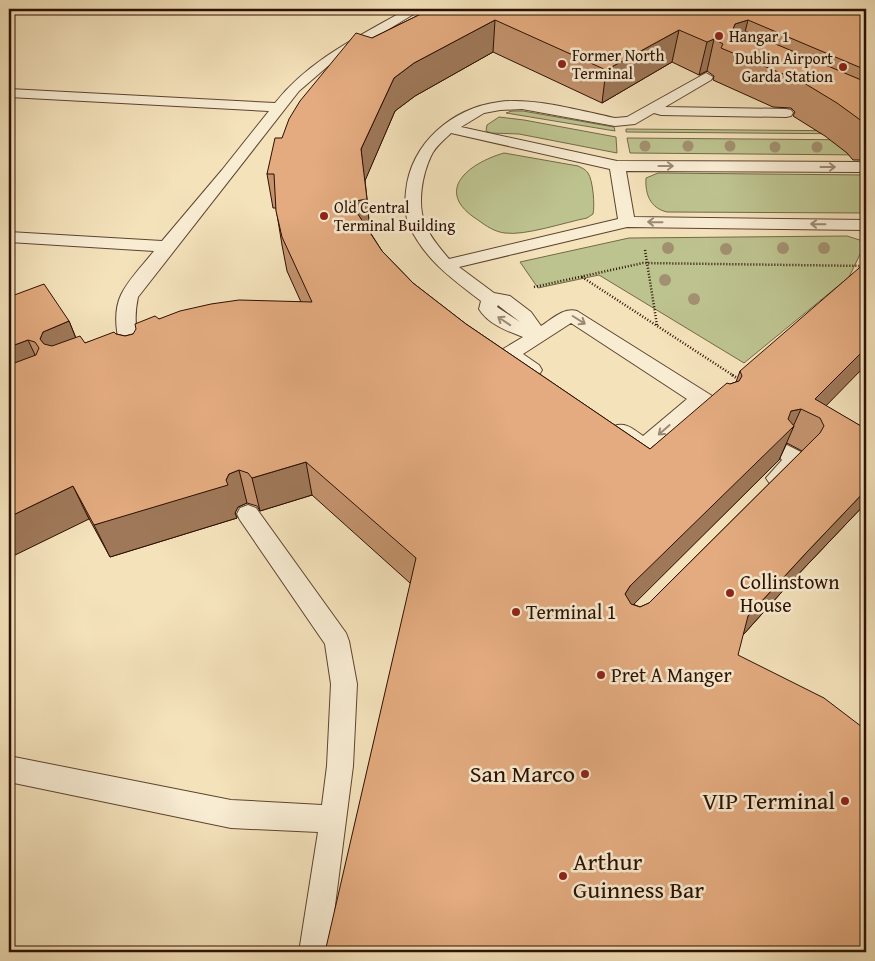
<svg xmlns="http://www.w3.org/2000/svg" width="875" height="961" viewBox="0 0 875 961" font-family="'Gentium Book Plus',serif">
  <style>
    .green { fill: #bdc38f; stroke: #746948 }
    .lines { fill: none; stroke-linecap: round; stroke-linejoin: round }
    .service-casing { stroke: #5e442f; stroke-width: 2 }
    .path-far1 { stroke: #2c0f00; stroke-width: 2.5; stroke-dasharray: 1 2; stroke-linecap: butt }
    .path { stroke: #2c0f00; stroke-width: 3; stroke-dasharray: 1 2.5; stroke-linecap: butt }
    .service { fill: #f8ecd3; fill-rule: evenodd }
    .tree { fill: #a29170 }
    .wall { fill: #c3936d; stroke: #2c0f00; fill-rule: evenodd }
    .shaded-wall { fill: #9f7859; stroke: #2c0f00 }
    .building { fill: #e3ab7f; stroke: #2c0f00; fill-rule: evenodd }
    .oneway { stroke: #9c8974 }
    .poi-dot { fill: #8f2418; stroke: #f8ecd3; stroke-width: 2 }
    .labels { text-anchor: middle; stroke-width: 5; stroke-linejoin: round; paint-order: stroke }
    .far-poi-label { font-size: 16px; fill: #2c0f00; stroke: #f8ecd3; text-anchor: start }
    .poi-label { font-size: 20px; fill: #2c0f00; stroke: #f8ecd3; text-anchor: start }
    .near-poi-label { font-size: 24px; fill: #2c0f00; stroke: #f8ecd3; text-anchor: end }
  </style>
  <rect width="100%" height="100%" fill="#f4e2bb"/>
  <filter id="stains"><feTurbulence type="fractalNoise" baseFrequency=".004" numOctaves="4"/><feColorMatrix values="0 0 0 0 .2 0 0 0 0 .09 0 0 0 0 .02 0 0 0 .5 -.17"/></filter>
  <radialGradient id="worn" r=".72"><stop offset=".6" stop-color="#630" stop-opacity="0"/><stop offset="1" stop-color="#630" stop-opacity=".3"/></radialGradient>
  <path class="green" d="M512,111H523L614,127L615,131L506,113Z
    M499,117L524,120L616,137L617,153L519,134L491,133L486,131L487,125Z
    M626,129L866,131V134L626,132Z
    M627,138L866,140V155L630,153Z
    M504,153L578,166C582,168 585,169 588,173C593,180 595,206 593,214L587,218C566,222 525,236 505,233C495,232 486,226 478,220C432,191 469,163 504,153Z
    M658,173L866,175V213L667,212C650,208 645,194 646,178Z
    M847,236L866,242L849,277L744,363L599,275L538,288L520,262L629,238Z"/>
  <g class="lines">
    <g class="service-casing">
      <path id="service" d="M407,9H422L328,66L299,91L138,297C133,320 136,341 146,362L143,367L136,369L129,367C118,348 111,316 121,295C128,280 143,265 154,251L9,242V232L162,241L222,170L269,111L9,97V89L275,103C310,59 360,36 407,9Z
        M706,73L713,77L711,80L665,107L786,109L791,110L793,113L791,116L786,117L661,115L654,113L635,124L615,126L522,109L500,110L484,113L461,127L617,161L859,162L866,166L864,170L859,172L626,171L634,217L866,220V230L627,227L459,267L494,293L510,296L531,312L541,326C552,319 564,307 577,311L725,404L728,409L725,414L718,416L702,408L651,453C638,457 618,443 611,431L614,426C626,422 633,429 643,436L687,399L571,323L523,354L539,365L542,370L539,375C526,379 507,365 501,354L503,349L523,337C507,331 488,324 479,309L481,301C451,278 425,260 409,225C405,216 405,201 406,191C411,143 452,108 499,102C533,97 581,111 615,118L627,117ZM451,133L610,169L618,219L449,259C440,248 430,237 425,224C417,204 422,175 431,156C435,147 444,140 451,133ZM498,305L499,306L520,322L497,307Z
        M785,444L803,453L806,459L784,484L777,486L770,484L766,478L782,460L775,452L778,446Z
        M248,505L256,508L346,633L349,641L357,684L353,766L329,952H299L318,832L231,828L9,782V756L231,800L322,805L327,766L331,684L325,644L240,520L237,514L240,508Z"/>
    </g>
    <path class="path-far1" d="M645,250L657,325
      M582,277L734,376
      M534,287L643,263L866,266"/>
    <path class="path" d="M732,375L740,380"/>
    <use href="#service" class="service"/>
  </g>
  <g class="tree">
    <circle cx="645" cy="146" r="5.5"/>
    <circle cx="688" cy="146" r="5.5"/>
    <circle cx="730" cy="146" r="5.5"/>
    <circle cx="775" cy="147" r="5.5"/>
    <circle cx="817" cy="147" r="5.5"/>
    <circle cx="668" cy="248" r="6"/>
    <circle cx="783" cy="248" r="6"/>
    <circle cx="824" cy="248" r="6"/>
    <circle cx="726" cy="249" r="6"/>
    <circle cx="665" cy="280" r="6"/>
    <circle cx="694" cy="299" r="6"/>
  </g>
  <path class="wall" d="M427,9H866V164L860,160H853L847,153L825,136L793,116L795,112L791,108L773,107L713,80L714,76L707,71L699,75L672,62L602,103L493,52L415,96L395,111L365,180L367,199L370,232L382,251L413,283L466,324L650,449L730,384L736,382L740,371L826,406L866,429V503L789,584L743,635L410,583L312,495L260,511L257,506L247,503L238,507L235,513L237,518L110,557L9,372V297L69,321L76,338L85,343L116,334L125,336L133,334L159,319L301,302L287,271L282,245L276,208H273L267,174L282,138L372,38L427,11ZM787,443L802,451L649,603L640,607L633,604L779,460Z
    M866,165V178L863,172Z"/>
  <path class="shaded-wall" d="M495,20L493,52L415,96L395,111L364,183L361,149L394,78L414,63Z
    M748,20L740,52L733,29L735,24Z
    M679,30L672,62L602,103L606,70Z
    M714,39L707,71L699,75L707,42Z
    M367,199L370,233L350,202Z
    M69,321L83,356L58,366L40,339L43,332Z
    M28,340L44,374L9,366V347Z
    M866,348V365L816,416L815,399Z
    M9,366L17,384H16L9,369Z
    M801,409L792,429L794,426L779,460L621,617L625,594L630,586L791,411Z
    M306,462L312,495L260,511L252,478Z
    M239,470L247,503L238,507L235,513L237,518L110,557L94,525L226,480L229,474Z
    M73,486L89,519L9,558V517Z
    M866,490V503L789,584L733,646L748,616L806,553Z"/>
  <path class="building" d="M431,9H866V70L748,20L735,24L733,29L735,32H747L866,82V126L859,119L837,103L804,83L805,79L802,75L783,74L721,48L723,44L714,39L707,42L679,30L606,70L495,20L414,63L394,78L361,149L367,199L350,202L382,251L413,283L466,324L650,449L727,383L730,384L739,381L742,376L740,371L866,262V348L815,399L866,429V490L806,553L748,616L738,655L824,698L866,730V952H325L416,558L306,462L252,478L248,473L239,470L229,474L226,480L228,485L94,525L73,486L9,517V375L13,373L9,365L36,355L39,348L35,342L28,340L9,347V297L44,284L69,321L43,332L40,339L44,344L52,346L80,336L85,343L114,332L116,334L125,336L133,334L136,329L135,324L155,316L159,319L180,311L211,304L239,300L312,302L282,237L276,211L274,174H267L275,138H282L289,119L300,101L356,33L372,38ZM801,409L820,418L824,426L820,433L649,603L640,607L631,604L625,594L630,586L794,426L788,419L791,411Z"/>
  <defs><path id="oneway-shaft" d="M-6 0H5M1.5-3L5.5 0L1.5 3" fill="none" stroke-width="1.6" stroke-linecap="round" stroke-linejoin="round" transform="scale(1.25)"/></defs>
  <g class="oneway">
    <use href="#oneway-shaft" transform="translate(666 166)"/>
    <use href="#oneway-shaft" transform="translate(828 167)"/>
    <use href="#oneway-shaft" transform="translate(655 222) rotate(-179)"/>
    <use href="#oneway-shaft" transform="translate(818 224) rotate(-179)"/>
    <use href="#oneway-shaft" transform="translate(579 320) rotate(32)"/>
    <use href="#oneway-shaft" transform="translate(504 321) rotate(-146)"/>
    <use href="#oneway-shaft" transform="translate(664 430) rotate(139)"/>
  </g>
  <g class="poi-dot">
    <circle cx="719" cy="36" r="5"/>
    <circle cx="562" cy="64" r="5"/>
    <circle cx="843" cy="67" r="5"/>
    <circle cx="324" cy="216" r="5"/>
    <circle cx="730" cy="593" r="5"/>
    <circle cx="516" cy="612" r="5"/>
    <circle cx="601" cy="675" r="5"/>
    <circle cx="585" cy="774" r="5"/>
    <circle cx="845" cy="801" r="5"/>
    <circle cx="563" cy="876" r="5"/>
  </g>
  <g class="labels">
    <g class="far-poi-label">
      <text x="729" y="42">Hangar 1</text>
      <text x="572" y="61">Former North<tspan x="572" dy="18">Terminal</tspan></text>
      <text x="833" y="64" text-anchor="end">Dublin Airport<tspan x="833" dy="18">Garda Station</tspan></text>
      <text x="334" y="213">Old Central<tspan x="334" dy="18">Terminal Building</tspan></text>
    </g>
    <g class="poi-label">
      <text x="740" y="589">Collinstown<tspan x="740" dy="23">House</tspan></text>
      <text x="526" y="619">Terminal 1</text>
      <text x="611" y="682">Pret A Manger</text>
    </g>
    <g class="near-poi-label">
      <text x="575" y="782">San Marco</text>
      <text x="835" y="809">VIP Terminal</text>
      <text x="573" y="870" text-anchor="start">Arthur<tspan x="573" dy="28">Guinness Bar</tspan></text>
    </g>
  </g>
  <rect width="875" height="961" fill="none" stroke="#f4e2bb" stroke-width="30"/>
  <rect x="10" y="10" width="855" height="941" fill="none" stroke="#2c0f00" stroke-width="2.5"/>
  <rect x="15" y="15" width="845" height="931" fill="none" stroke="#2c0f00"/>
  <rect width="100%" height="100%" filter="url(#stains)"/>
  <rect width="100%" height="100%" fill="url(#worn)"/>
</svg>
